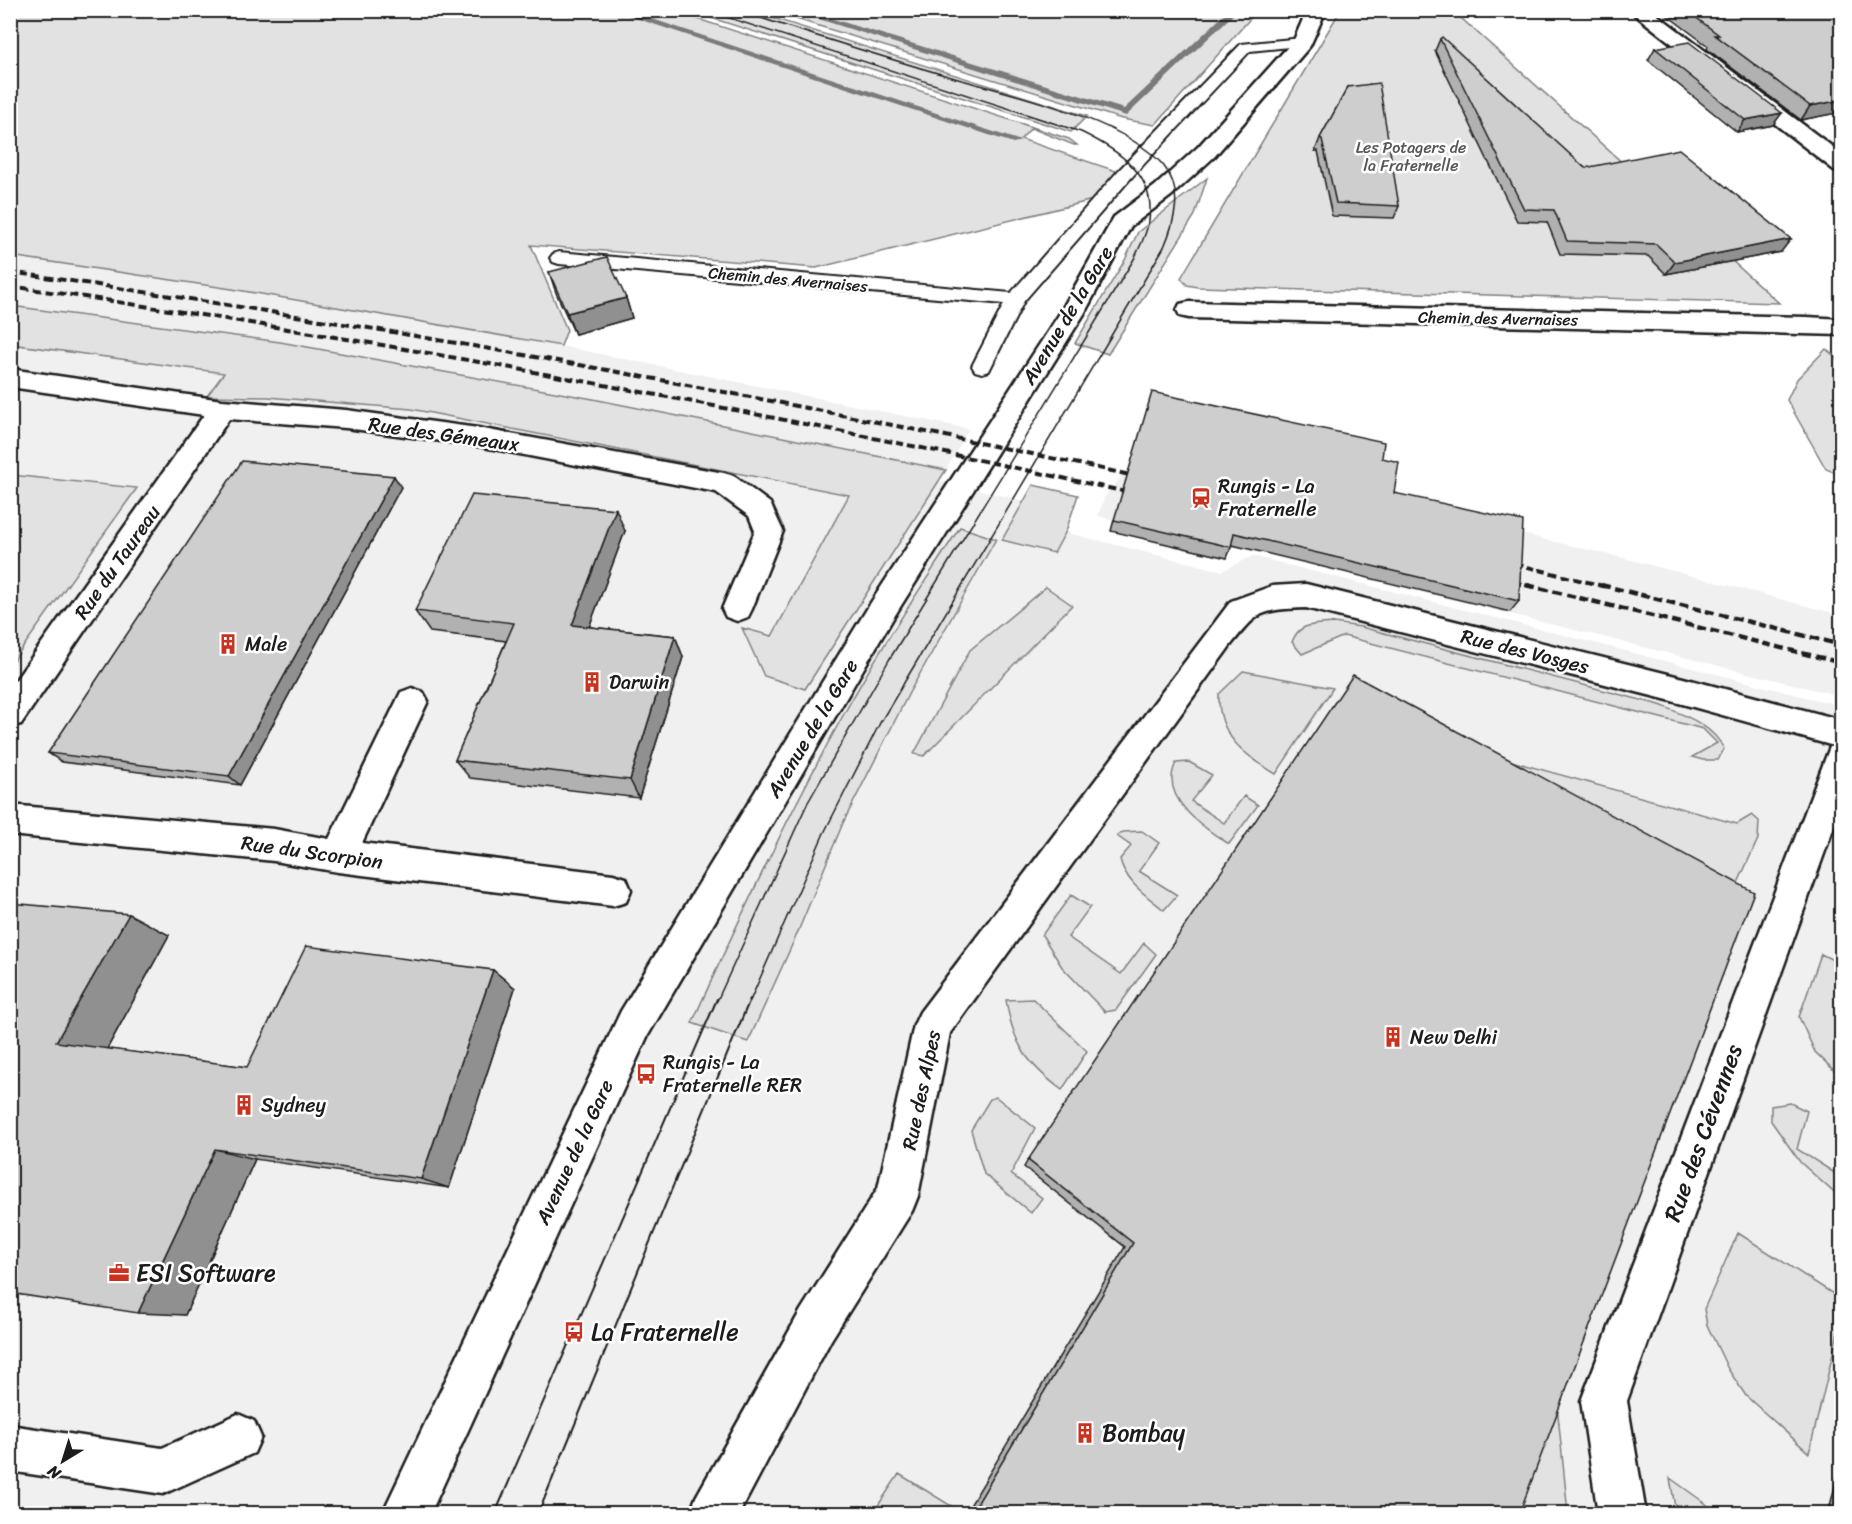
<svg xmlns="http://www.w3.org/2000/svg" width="1852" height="1524" viewBox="0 0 1852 1524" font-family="Sriracha,sans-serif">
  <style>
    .built { fill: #f0f0f0 }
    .green { fill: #e2e2e2; stroke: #7f7f7f; stroke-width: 1.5 }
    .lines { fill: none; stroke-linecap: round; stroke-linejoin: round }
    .stream { fill: #7a7a7a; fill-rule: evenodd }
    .lane-casing { stroke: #1c1c1c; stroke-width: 4 }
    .street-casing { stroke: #1c1c1c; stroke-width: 5 }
    .secondary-casing { stroke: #1c1c1c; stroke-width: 5 }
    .lane { fill: #fff; fill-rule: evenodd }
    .street { fill: #fff; fill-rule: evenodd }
    .secondary { fill: #fff; fill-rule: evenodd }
    .tram-far1 { stroke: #1c1c1c; stroke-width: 1.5 }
    .tram { stroke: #1c1c1c; stroke-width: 2 }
    .rail-far1 { stroke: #1c1c1c; stroke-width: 4; stroke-dasharray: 8 4; stroke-linecap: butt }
    .rail { stroke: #1c1c1c; stroke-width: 4.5; stroke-dasharray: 9 4.5; stroke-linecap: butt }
    .wall { fill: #b1b1b1; stroke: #1c1c1c; stroke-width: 1.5 }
    .shaded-wall { fill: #909090; stroke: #1c1c1c; stroke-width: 1.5 }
    .building { fill: #cecece; stroke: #1c1c1c; stroke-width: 1.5 }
    .labels { text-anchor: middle; stroke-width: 5; stroke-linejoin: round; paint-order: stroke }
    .far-park-label { font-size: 16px; fill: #575757; stroke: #fff }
    .far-street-label { font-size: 16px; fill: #1c1c1c; stroke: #fff }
    .street-label { font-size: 20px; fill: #1c1c1c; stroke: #fff }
    .poi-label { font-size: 20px; fill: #1c1c1c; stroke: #fff; text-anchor: start }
    .near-street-label { font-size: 24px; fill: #1c1c1c; stroke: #fff }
    .near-poi-label { font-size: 24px; fill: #1c1c1c; stroke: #fff; text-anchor: start }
  </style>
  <rect width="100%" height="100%" fill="#fff"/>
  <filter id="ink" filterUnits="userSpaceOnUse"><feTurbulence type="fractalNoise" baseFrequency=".0167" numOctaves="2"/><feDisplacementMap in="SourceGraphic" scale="12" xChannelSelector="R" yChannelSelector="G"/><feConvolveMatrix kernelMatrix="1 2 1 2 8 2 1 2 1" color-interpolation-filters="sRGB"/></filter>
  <g filter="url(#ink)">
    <path class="built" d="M11,256L232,289L561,346L969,429L946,470L593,399L280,342L11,306Z
      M10,330L938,481L1022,500L1071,534L1222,571L1253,556L1841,706V1513H11Z
      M1131,465L1388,502L1631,560L1841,615V696L1231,545L1227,558L1110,531L1113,520L1098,516L1104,498Z"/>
    <path class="green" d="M1452,10L1779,303L1198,287L1187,285L1181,278L1185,271L1340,11Z
      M11,11H673L1069,139L1077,145H1074L1031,128L1021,139L1119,172L1093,200L816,268L531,245L567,330L561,346L232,289L11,256Z
      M689,11H750L1087,116L1071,132Z
      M770,11H1257L1155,125L1122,119Z
      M1207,178L1195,215L1108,354L1075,343L1125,260L1138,232Z
      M11,306L280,342L593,399L946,470L805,689L764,676L742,628L772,636L849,495L411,409L268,397L207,396L224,373L11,344Z
      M1826,349L1841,362V475L1826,469L1787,400L1797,379Z
      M11,475L137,488L11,664L10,475Z
      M1033,485L1078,495L1066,531L1054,553L1002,540Z
      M960,527L996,539L909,693L843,823L797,934L748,1042L692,1023C738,921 786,819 840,721C876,654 919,591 960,527Z
      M1046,587L1072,605L924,756L914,754L970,650Z
      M1334,623L1361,627L1660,705C1684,715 1713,725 1724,749L1718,760H1703L1692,757L1717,743L1703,729L1344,636L1302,654L1292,642C1299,622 1315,625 1334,623Z
      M1243,671L1333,688L1276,774C1244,755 1217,735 1219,694Z
      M1450,744L1737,824L1752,815L1759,821L1758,839L1732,896Z
      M1189,762L1212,775L1191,801L1224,823L1244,796L1258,805L1229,844C1205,829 1158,798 1176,763Z
      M1142,831L1159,843L1139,871L1177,895L1164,910C1147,896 1125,882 1120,859L1131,846L1117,836L1123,832Z
      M1071,895L1090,907L1068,937L1121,974L1144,943L1156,954L1116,1010L1105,1012L1062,967L1042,935Z
      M1821,954L1841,964V1077L1815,1052L1799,1017Z
      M1033,999L1087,1051L1062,1090C1027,1064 1013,1044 1006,1000Z
      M996,1097L1035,1128L1011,1174L1042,1198L1031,1213L984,1174L971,1130L990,1099Z
      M1790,1103L1807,1111L1797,1149L1841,1177V1199L1800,1162L1771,1121V1106Z
      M1738,1233L1841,1299V1320L1809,1453L1746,1396L1728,1369L1707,1325L1704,1309Z
      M1557,1405L1568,1513H1514Z
      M899,1474L953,1507L950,1513H873Z
      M1670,1478L1705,1503L1716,1513H1676Z"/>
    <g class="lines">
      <path class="stream" d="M611,10H625L1021,141L1013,143Z
        M790,10H804L1124,109L1229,10H1238L1126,116Z"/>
      <g class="lane-casing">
        <path id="lane" d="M1303,38L1310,42L1308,45L1250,51L1131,178L1024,301L989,371L982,373L975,371L972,366L1004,304L559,264L553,262L550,258L553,254L559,252L1011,293L1119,170L1241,44Z"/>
      </g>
      <g class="street-casing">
        <path id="street" d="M1629,10H1651L1842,154V171L1834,170Z
          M1189,302L1807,317L1842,319V335L1189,318L1180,316L1177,310L1180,304Z
          M10,369L222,400L346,410L478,428L724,473L734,476L770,503L783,531L752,609L748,617L737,621L726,617L722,609L755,531L749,516L716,492L478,446L346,428L229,419L21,724L10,727V688L204,415L10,387Z
          M1306,584L1668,674L1842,720V804L1627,1401L1646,1514H1598L1581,1401L1826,757L1830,747L1834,746L1668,700L1306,608C1260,610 1259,610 1230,646L950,1033L918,1196L912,1211L831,1340L739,1514H690L696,1497L801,1310L878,1188L914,1025L920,1012L1231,601L1272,586Z
          M412,688L423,692L428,701L362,843L613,874L626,878L631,890L626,902L613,906L338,872L274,861L10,835V805L274,829L329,839L401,692Z
          M238,1414L254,1421L261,1437L254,1453L163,1494L10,1471V1425L162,1448Z"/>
      </g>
      <g class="secondary-casing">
        <path id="secondary" d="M1307,10H1326L1310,46L1214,157L1171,196L1131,226L1084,314L892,620L647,1037L430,1514H382L621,1011L870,604L1060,313L1114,217L1155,186L1198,147L1294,40Z"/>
      </g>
      <use href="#lane" class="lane"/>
      <use href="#street" class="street"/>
      <use href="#secondary" class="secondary"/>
      <path class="tram-far1" d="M705,10L1081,132C1116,149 1157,174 1149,220C1147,234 1140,246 1134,259L889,660L807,804L717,1001
        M736,10C804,32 872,54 941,74C1003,93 1120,116 1163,165C1184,190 1175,221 1164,247L880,723L824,833L750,1001"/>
      <path class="tram" d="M495,1514L717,999
        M538,1514L750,999"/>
      <path class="rail-far1" d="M10,272C391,327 768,396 1144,478
        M10,286C390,341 766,412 1140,495
        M1504,561L1607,587
        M1502,579L1533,587"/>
      <path class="rail" d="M1527,585L1842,663
        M1601,585L1842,645"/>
    </g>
    <path class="wall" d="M1660,10H1833L1842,112L1801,120L1707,49L1708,46Z
      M1440,39L1585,168L1781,252L1666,274L1648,256L1560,254L1547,222L1517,221L1435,51Z
      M1655,48L1773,125L1737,132L1648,60Z
      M1348,87L1399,206L1394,218L1332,216L1318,151H1315L1320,138Z
      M549,272L626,298L632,318L575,334L556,293Z
      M1382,458L1394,493L1519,601L1510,612L1232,545L1227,558L1111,531L1114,520Z
      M401,487L240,785L62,762L48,753Z
      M625,531L589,627L675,636L683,657L639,798L470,778L455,760L506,641L430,632L415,611Z
      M10,903L169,935L107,1049L247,1067L493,970L515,988L449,1188L255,1159L185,1315L10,1293Z
      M1028,1160L1519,1514H965L1125,1247L1024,1167Z
      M1842,1458V1514H1828Z"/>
    <path class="shaded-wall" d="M1842,100V112L1801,120L1810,106Z
      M1782,113L1773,125L1737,132L1745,120Z
      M1791,239L1781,252L1666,274L1675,262Z
      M626,298L632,318L575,334L567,313Z
      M394,476L401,487L240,785L229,776Z
      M616,509L625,531L582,646L572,625Z
      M675,636L683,657L639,798L630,780Z
      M129,914L169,935L102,1058L56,1042Z
      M493,970L515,988L449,1188L421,1179Z
      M215,1149L255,1159L185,1315L138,1313Z"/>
    <path class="building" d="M1686,10H1833L1842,16V100L1810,106L1715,35H1719Z
      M1442,37L1585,168L1679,149L1791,239L1675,262L1656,244L1567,241L1554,210L1524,209L1440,39Z
      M1689,42L1782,113L1745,120L1655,48Z
      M1379,83L1399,206L1336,203L1322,139L1320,138L1348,87Z
      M607,257L626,298L567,313L549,272Z
      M1152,392L1384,442L1382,458L1399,462L1394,493L1523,521L1519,601L1234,533L1231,547L1114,520Z
      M242,461L394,476L229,776L48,753Z
      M472,495L616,509L572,625L675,636L630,780L455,760L514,623L415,611Z
      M1353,675L1754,892L1519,1514H971L1133,1243L1028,1160Z
      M10,903L129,914L56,1042L247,1067L306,946L493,970L421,1179L215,1149L138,1313L10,1293V1125L13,1121L10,1120Z"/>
  </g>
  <defs>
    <g id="station-bare" transform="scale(1.62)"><path d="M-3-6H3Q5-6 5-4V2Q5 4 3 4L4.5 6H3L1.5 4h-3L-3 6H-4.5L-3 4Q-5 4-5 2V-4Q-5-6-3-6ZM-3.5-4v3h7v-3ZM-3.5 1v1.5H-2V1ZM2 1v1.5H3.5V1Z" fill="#c8321e" stroke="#fff" stroke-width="2.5" paint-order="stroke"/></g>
    <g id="building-bare" transform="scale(1.62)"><path d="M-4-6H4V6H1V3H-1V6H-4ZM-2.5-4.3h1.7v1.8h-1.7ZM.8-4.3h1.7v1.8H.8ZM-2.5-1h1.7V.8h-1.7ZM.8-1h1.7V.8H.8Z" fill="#c8321e" stroke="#fff" stroke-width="2.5" paint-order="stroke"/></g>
    <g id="bus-bare" transform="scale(1.62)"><path d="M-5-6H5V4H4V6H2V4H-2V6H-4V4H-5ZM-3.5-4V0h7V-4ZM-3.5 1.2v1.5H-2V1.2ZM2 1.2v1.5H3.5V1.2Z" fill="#c8321e" stroke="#fff" stroke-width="2.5" paint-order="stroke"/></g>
    <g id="office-bare" transform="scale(1.62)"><path d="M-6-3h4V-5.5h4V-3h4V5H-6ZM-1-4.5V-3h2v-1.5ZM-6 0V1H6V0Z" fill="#c8321e" stroke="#fff" stroke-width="2.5" paint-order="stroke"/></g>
  </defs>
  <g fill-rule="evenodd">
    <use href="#station-bare" x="1201" y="498"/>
    <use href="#building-bare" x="228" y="644"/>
    <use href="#building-bare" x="592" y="682"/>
    <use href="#building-bare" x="1393" y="1037"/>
    <use href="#bus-bare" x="646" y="1074"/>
    <use href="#building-bare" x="244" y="1105"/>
    <use href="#office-bare" x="119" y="1273"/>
    <use href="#bus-bare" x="574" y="1332"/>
    <use href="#building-bare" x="1085" y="1433"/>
  </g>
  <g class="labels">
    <g class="far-park-label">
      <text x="1411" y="153">Les Potagers de<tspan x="1411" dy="18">la Fraternelle</tspan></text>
    </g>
    <g class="far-street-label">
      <text transform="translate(788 279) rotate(5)" y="6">Chemin des Avernaises</text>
      <text transform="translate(1498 318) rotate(1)" y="6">Chemin des Avernaises</text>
    </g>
    <g class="street-label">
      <text transform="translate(1067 315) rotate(-59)" y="7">Avenue de la Gare</text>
      <text transform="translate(444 434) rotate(8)" y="7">Rue des Gémeaux</text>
      <text transform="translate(117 562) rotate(-55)" y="7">Rue du Taureau</text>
      <text transform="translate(1525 651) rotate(14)" y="7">Rue des Vosges</text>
      <text transform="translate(812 728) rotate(-59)" y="7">Avenue de la Gare</text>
      <text transform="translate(312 852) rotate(8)" y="7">Rue du Scorpion</text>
      <text transform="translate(921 1090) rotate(-78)" y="7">Rue des Alpes</text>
      <text transform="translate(574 1152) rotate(-65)" y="7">Avenue de la Gare</text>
    </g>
    <g class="poi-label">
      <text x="1218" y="493">Rungis - La<tspan x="1218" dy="23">Fraternelle</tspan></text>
      <text x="245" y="651">Male</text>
      <text x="609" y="689">Darwin</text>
      <text x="1410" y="1044">New Delhi</text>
      <text x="663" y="1069">Rungis - La<tspan x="663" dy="23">Fraternelle RER</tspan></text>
      <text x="261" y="1112">Sydney</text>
    </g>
    <g class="near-street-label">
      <text transform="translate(1703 1133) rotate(-70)" y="8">Rue des Cévennes</text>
    </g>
    <g class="near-poi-label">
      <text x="136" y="1281">ESI Software</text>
      <text x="591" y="1340">La Fraternelle</text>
      <text x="1102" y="1441">Bombay</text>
    </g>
  </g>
  <rect width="1852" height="1524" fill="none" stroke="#fff" stroke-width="36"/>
  <rect x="18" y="18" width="1816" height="1488" fill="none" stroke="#1c1c1c" stroke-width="2" filter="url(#ink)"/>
  <g transform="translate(63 1461) rotate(218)" stroke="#ffffff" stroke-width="4.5" paint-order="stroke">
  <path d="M0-4.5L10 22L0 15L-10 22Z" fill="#1c1c1c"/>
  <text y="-9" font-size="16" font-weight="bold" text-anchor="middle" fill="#1c1c1c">N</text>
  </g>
</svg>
